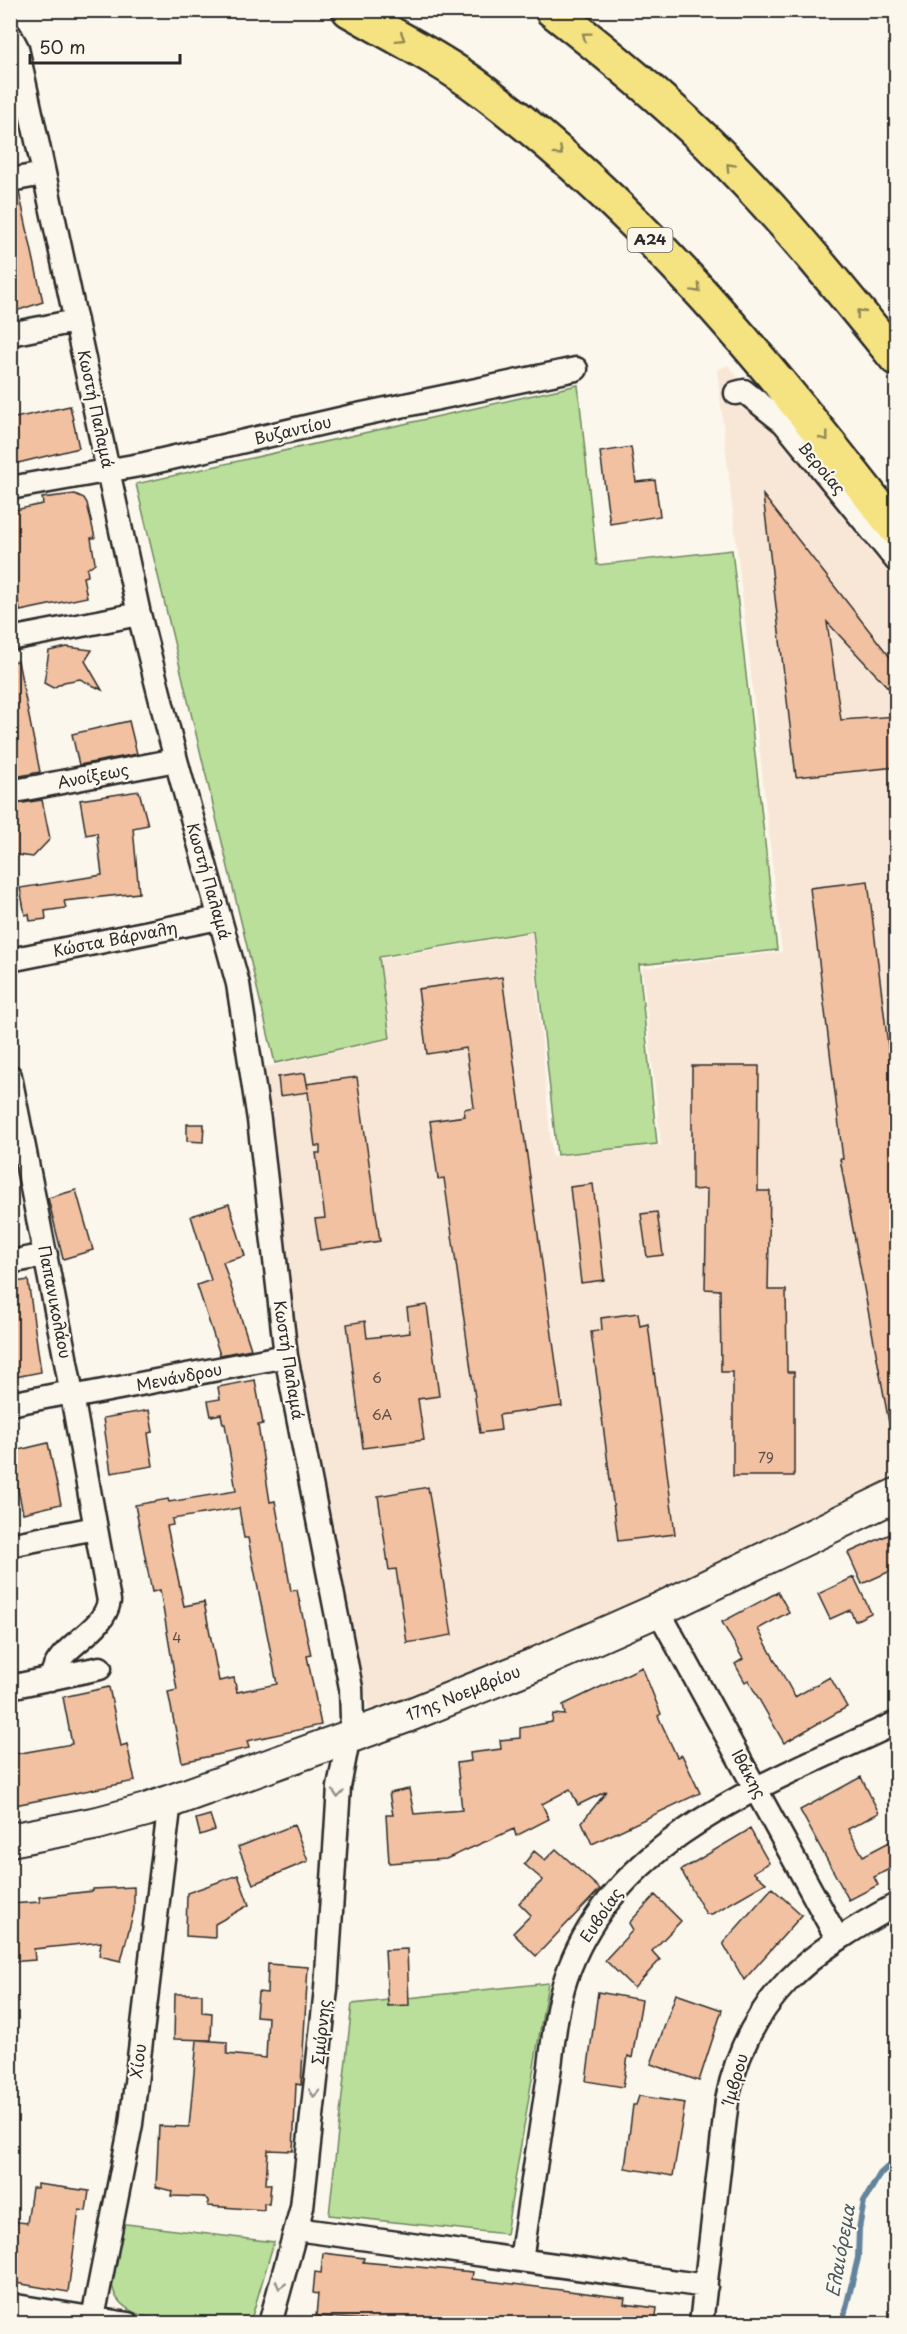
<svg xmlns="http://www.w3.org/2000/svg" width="907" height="2334" viewBox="0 0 907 2334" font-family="'Playpen Sans',sans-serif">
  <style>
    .built { fill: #f8e7d6 }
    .green { fill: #b9df9a; stroke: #728562; stroke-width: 1.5 }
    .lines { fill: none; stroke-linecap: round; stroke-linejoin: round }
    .stream { stroke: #63849c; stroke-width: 6 }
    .building { fill: #f1c1a1; stroke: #2b2b2b; stroke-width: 1.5; fill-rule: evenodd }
    .street-casing { stroke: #2b2b2b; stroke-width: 27 }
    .secondary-casing { stroke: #2b2b2b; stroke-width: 36 }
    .highway-casing { stroke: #2b2b2b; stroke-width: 38 }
    .street { stroke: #fbf7ec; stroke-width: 22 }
    .secondary { stroke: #fbf7ec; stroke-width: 32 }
    .highway { stroke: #f5e382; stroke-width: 33 }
    .oneway { stroke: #908756 }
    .oneway2 { stroke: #93918c }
    .labels { text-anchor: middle; stroke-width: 4.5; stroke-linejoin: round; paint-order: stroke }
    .number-label { font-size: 14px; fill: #5c5048 }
    .shield { fill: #fbf7ec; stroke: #696865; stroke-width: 1.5 }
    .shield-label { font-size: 15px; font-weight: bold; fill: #2b2b2b }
    .street-label { font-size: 16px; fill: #2b2b2b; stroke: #fbf7ec }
    .water-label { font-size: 18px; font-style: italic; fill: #475863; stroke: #fbf7ec }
  </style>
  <rect width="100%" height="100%" fill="#fbf7ec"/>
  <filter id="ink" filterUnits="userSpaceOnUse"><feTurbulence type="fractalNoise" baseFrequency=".0167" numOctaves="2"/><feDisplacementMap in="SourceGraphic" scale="12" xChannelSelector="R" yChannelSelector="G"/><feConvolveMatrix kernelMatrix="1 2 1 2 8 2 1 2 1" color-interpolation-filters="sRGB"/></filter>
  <g filter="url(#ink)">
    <path class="built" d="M728,365L896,570V1490L612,1623L599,1618L371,1721L297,1350L258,1069L392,1039L380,959L532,933L552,1157L661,1145L642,968L782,952L717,370Z"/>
    <path class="green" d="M578,385L597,565L732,550L777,950L639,965L657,1144L557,1155L533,931L379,957L390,1038L275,1063L136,484Z
      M548,1983L506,2234L329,2215L352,2004Z
      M118,2223L274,2242L250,2323C218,2323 127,2331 114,2292C107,2270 115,2245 118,2223Z"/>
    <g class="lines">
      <path class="stream" d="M842,2324L858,2258L859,2229L864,2201L880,2174L896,2159"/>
    </g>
    <path class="building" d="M19,192L43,302L10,313V193Z
      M70,406L79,448L10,465V419Z
      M631,447L636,482L655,480L660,516L610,524L600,452Z
      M75,494L84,498L87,503L95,538H91L95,563L87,569L88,576L83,577L87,597L20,611L10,558V511L43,504L42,498Z
      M763,495L897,666V697L827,622L841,720L897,716V767L796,777Z
      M67,647L92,650L85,661L102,690L80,679L64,682L53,688L44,683L49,651Z
      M18,661L40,772L10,778V662Z
      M129,721L137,754L79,765L72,734Z
      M139,791L148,825L133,828L139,893L64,901L66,908L45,911L46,919L30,921L29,914L25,915L20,888L102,875L97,833L86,835L80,800Z
      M42,800L50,839L33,857L10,854V805Z
      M868,881L897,1120V1128L890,1129L897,1161V1422L889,1423L840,1159H843L810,888Z
      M502,977L562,1406L499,1415L501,1430L480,1433L444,1178L438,1179L430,1121L465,1116L464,1109L474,1107L466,1048L427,1054L418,989Z
      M692,1066H759L758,1191H770L768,1290H786L787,1372H794V1476H733V1372H721L720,1290L705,1289L707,1189L692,1190Z
      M305,1073L308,1089L307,1084L357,1077L380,1241L320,1250L315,1219L325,1218L316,1153H320V1146H315L308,1092L280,1096L278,1077Z
      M187,1124H204L203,1142L187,1141Z
      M593,1184L604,1280L581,1283L570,1187Z
      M76,1190L93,1250L63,1259L48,1198Z
      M229,1204L245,1256L223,1262L251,1349L220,1355L197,1285L211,1280L191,1216Z
      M657,1212L663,1255L647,1257L641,1214Z
      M28,1280L41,1372L10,1378V1283Z
      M427,1305L439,1396L418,1399L424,1440L363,1448L347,1324L365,1321L367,1338L410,1333L407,1308Z
      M638,1313L640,1326L648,1324L675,1534L618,1541L591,1332L602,1330L601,1318Z
      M255,1380L263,1424L258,1425L270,1502L275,1501L291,1591L297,1590L311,1655L307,1656L321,1725L247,1741L249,1748L182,1762L168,1692L177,1690L160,1590L152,1592L135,1505L168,1499L169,1502L236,1491L225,1424H223L221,1414L211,1416L208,1401L220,1399L218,1387ZM239,1508L244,1538H248L277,1684L237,1692L234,1678L219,1681L204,1602L184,1606L167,1526L173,1525L172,1519Z
      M149,1410L153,1432L148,1433L153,1466L111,1473L103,1418Z
      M48,1443L61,1504L23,1513L10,1452Z
      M428,1487L452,1635L407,1643L396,1569L389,1570L378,1496Z
      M897,1531V1568L862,1584L848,1553Z
      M854,1577L871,1613L855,1621L850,1610L830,1619L818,1594Z
      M778,1592L789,1612L758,1629L795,1697L830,1677L847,1707L784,1743L748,1680L745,1682L735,1664L743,1659L722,1622Z
      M642,1667L661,1714L658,1716L677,1757L682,1755L700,1793L592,1844L582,1822L607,1791L578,1805L570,1789L542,1804L549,1819L516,1836L514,1829L446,1859L389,1863L386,1815H393L389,1793L409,1789L414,1814L462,1810L457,1763L471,1761L470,1753L501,1749L500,1740L520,1738V1728L552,1722L553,1714L565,1715L563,1705Z
      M109,1687L121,1746L127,1744L135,1781L10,1806V1755L72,1744L63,1697Z
      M861,1777L879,1813L848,1829L863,1856L897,1838V1865L874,1877L878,1885L849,1900L800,1810Z
      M210,1815L215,1830L200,1835L196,1819Z
      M294,1825L308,1861L253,1884L238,1847Z
      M750,1829L769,1863L753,1872L766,1883L712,1914H706L681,1870Z
      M556,1849L600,1889L536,1956L513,1933L531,1915L519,1903L543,1880L524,1864L534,1851L545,1860Z
      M238,1875L249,1905L215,1924V1938L186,1936L187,1893Z
      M134,1887V1910L121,1961L99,1956L101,1942L34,1949L35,1960L10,1962V1904L40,1902L39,1897L93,1891V1889Z
      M772,1888L802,1915L744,1980L723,1943Z
      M655,1895L681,1921L652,1951L660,1960L634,1988L605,1960L633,1930L629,1923Z
      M407,1949L409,2005L388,2006L385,1950Z
      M268,1964L308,1967L301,2085L296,2084L293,2151L268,2150L266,2184H271L269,2204L264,2203V2210L208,2206V2200L203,2197L171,2196L172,2191L156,2187L159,2126L189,2127L197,2040L227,2042V2054L266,2058L268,2017L256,2016L258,1992L267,1993Z
      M598,1992L642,2000L632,2058L628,2056L623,2087L586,2081Z
      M175,1994H202V2012L212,2013L211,2040L174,2039Z
      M676,1994L722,2010L699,2081L651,2064Z
      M639,2096L685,2103L673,2176L625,2168L633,2105H636Z
      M37,2184L89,2191L86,2211L79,2210L68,2292L10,2282V2221L27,2223L32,2188H37Z
      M323,2253L364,2258L363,2262L473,2272L472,2279L625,2298L624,2304L657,2308L655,2324H412L316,2316L318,2294L313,2293L315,2272L321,2273Z"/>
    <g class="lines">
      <g class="street-casing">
        <path id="street" d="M10,35L17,48L139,614L176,760L238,984L259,1120L286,1356L351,1688L352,1719L339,1787L326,1989L302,2207L270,2324
          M10,180L44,174
          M10,334L76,321
          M736,393L744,391L784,423L896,560
          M10,488L145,464L353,416L576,369
          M10,639L139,614
          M10,792L176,760
          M10,960L219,918
          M10,1076L64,1351L109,1601C103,1635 57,1644 51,1679
          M10,1262L46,1255
          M72,1397L286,1356
          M10,1404L71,1392
          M10,1545L95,1528
          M658,1610L837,1938
          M10,1687L100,1668
          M296,2229L706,2286
          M521,2260C530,2200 539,2141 548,2081C553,2047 555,2011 566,1978C614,1836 773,1781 896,1723
          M10,2305L128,2324
          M93,2318L131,2124L170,1801
          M701,2324L727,2100C747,1998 811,1951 896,1905"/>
      </g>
      <g class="secondary-casing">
        <path id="secondary" d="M10,1840L98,1823L146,1810L407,1716L536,1664L658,1610L896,1495"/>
      </g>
      <g class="highway-casing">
        <path id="highway" d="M349,10C394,36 441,59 482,90C644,211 773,370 896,529
          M552,10C606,52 658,95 708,143C776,209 836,284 896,358"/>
      </g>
      <use href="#street" class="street"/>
      <use href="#secondary" class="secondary"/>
      <use href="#highway" class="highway"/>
    </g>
    <defs><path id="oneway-chevron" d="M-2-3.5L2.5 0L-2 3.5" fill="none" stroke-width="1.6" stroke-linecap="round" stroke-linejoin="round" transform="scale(1.5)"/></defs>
    <g class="oneway">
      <use href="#oneway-chevron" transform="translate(586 36) rotate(-143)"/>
      <use href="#oneway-chevron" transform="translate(401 38) rotate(32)"/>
      <use href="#oneway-chevron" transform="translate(559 152) rotate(42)"/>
      <use href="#oneway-chevron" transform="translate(730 167) rotate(-133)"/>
      <use href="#oneway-chevron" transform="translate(697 289) rotate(47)"/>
      <use href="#oneway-chevron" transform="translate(860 313) rotate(-129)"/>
      <use href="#oneway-chevron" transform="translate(825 437) rotate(52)"/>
    </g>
    <g class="oneway2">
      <use href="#oneway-chevron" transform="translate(338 1794) rotate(95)"/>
      <use href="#oneway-chevron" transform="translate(314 2093) rotate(96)"/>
      <use href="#oneway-chevron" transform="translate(280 2285) rotate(105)"/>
    </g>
  </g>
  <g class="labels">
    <g class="number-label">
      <text x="377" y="1383">6</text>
      <text x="382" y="1420">6A</text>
      <text x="766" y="1463">79</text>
      <text x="177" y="1643">4</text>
    </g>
    <rect class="shield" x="627.5" y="228" width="45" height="24" rx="4.5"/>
    <g class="shield-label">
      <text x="650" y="245">Α24</text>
    </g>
    <g class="street-label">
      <text transform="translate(96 409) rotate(78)" y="6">Κωστή Παλαμά</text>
      <text transform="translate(293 430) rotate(-13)" y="6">Βυζαντίου</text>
      <text transform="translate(822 468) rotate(50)" y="6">Βεροίας</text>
      <text transform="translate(93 776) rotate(-11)" y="6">Ανοίξεως</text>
      <text transform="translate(209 881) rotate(74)" y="6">Κωστή Παλαμά</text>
      <text transform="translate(115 939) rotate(-11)" y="6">Κώστα Βάρναλη</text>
      <text transform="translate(55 1302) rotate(79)" y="6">Παπανικολάου</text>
      <text transform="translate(289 1360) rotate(81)" y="6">Κωστή Παλαμά</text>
      <text transform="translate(179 1377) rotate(-11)" y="6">Μενάνδρου</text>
      <text transform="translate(463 1693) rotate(-22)" y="6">17ης Νοεμβρίου</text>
      <text transform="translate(749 1774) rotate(61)" y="6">Ιθάκης</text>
      <text transform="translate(601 1915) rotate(-56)" y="6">Ευβοίας</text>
      <text transform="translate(321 2032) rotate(-84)" y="6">Σμύρνης</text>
      <text transform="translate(138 2061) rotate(-83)" y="6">Χίου</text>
      <text transform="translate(735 2079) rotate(-74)" y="6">Ίμβρου</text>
    </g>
    <g class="water-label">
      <text transform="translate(841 2251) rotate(-80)" y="6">Ελαιόρεμα</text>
    </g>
  </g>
  <rect width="907" height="2334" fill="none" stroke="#fbf7ec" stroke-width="36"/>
  <rect x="18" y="18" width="871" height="2298" fill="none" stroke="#2b2b2b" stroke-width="2" filter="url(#ink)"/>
  <path d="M30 54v9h150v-9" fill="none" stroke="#2b2b2b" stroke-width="3"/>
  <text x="39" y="54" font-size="18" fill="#2b2b2b" stroke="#fbf7ec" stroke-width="4.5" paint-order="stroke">50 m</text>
</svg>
